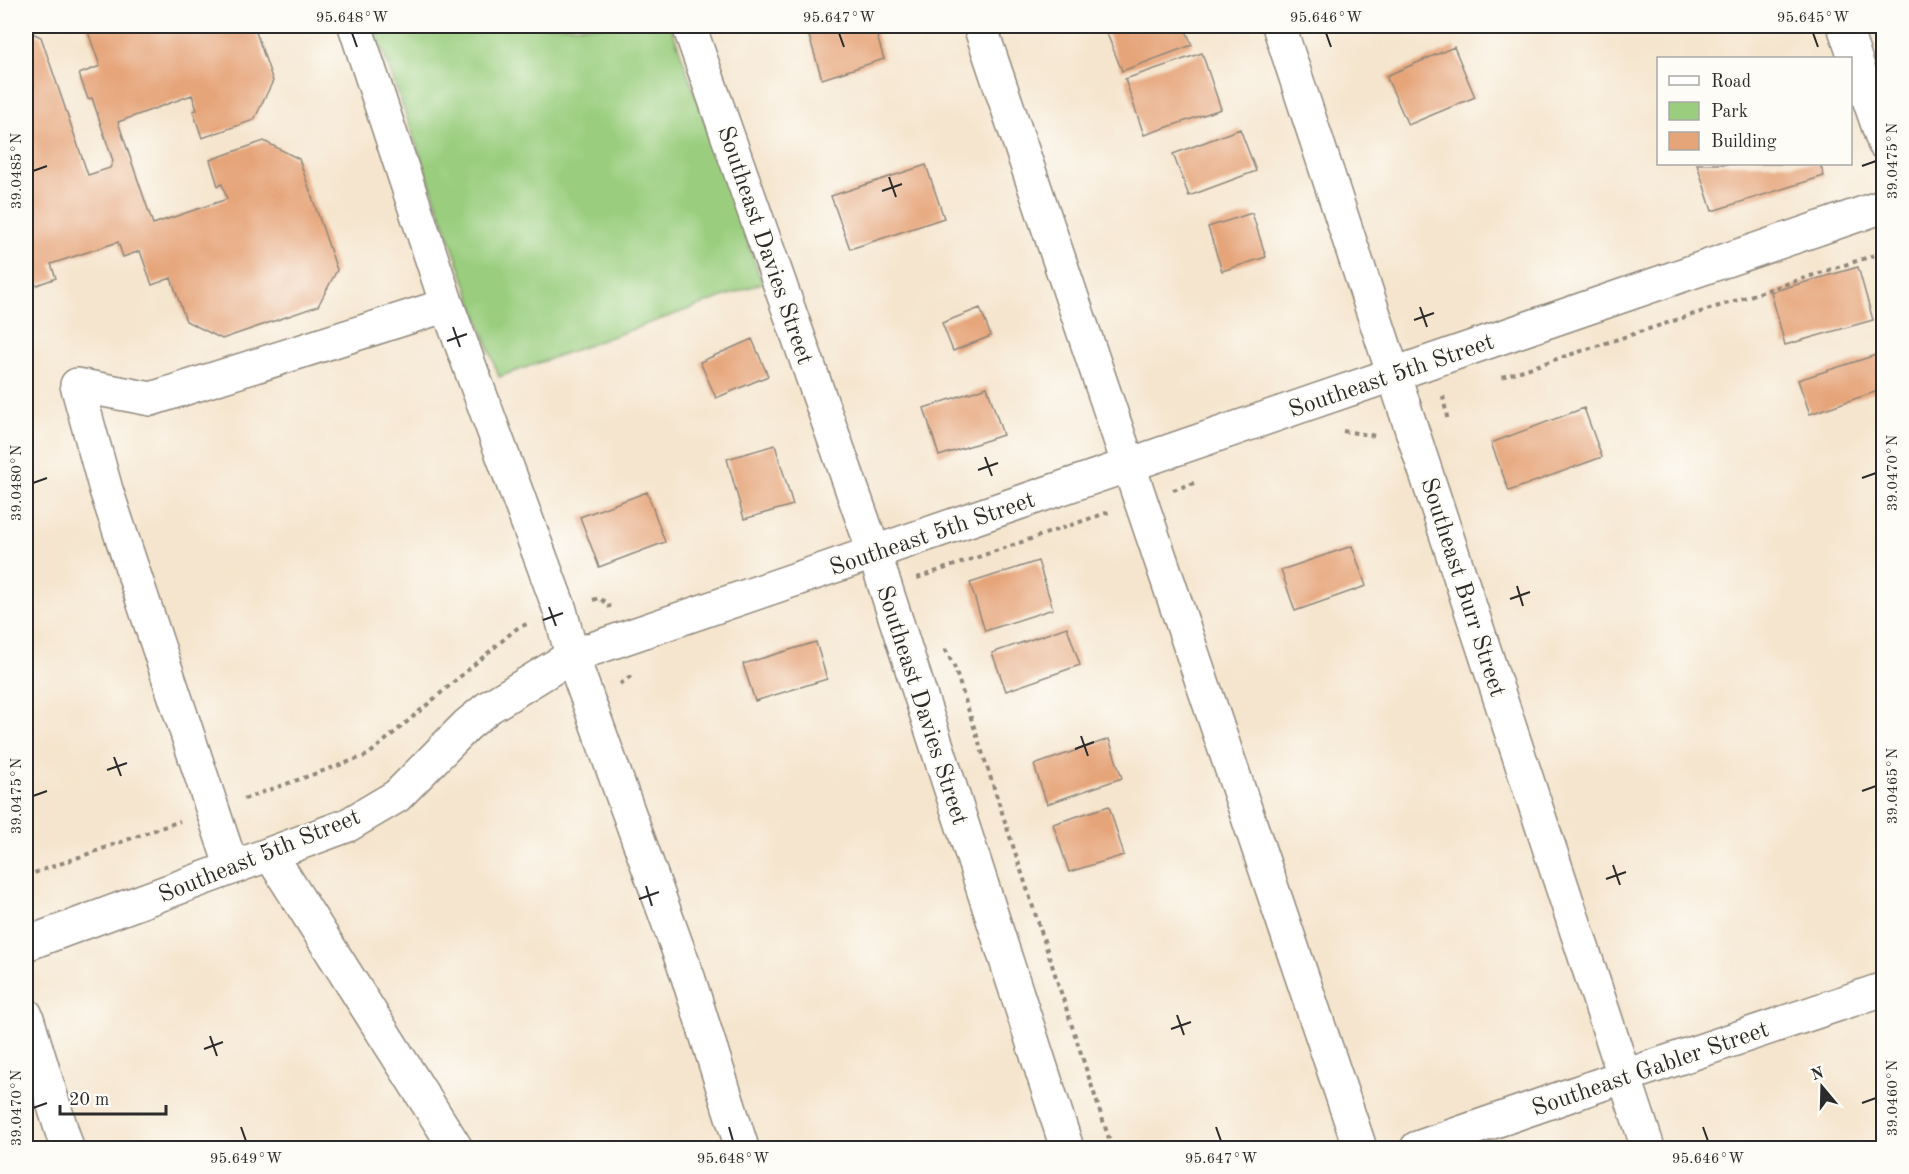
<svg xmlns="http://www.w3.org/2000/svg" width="1909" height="1174" viewBox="0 0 1909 1174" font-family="'Old Standard TT',serif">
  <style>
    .green { fill: #9ace7e; stroke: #627c54; stroke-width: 1.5 }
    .building { fill: #e6a479 }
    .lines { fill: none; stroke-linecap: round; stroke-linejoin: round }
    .minor-casing { stroke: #90887c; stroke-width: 36 }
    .path { stroke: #90887c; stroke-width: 4; stroke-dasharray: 4.5 4.5; stroke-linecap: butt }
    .minor { stroke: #fff; stroke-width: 33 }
    .ticks { fill: none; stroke: #2b2b2b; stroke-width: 2 }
    .labels { text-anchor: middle; stroke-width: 5; stroke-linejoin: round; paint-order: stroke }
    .street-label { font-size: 24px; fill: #2b2b2b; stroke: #fdfcf7 }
    .neatline { fill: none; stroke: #2b2b2b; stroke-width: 2 }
    .ticks-label { font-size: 15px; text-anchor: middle; fill: #2b2b2b }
  </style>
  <rect width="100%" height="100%" fill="#fdfcf7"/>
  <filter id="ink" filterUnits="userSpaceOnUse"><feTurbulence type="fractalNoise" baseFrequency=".0167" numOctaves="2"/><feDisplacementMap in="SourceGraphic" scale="12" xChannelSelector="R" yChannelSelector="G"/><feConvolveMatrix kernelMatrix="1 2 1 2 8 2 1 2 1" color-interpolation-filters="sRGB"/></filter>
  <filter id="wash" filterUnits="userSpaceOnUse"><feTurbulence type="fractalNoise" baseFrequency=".008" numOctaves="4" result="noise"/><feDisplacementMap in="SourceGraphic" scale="24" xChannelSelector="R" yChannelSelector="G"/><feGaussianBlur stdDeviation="1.35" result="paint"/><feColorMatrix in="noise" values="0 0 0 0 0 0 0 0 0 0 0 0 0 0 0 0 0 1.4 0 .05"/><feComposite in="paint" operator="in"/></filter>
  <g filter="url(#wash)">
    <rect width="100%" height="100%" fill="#f5e5ce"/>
    <path class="green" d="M374,26H671L762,283L499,377Z"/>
    <g id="blocks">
      <path class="building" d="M86,26H254L273,81L254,120L202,138L193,111L197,110L192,95L118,122L153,224L227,199L222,184L218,186L210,160L264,141L299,159L337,270L318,306L222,339L186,321L171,278L152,285L140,251L123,257L118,242L51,264L56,278L26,289V30L41,37L88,175L110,168L113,161L92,98L88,99L79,74L100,66Z
        M806,26H874L884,59L822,79Z
        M1104,26H1184L1192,45L1122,71Z
        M1455,26H1478L1457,33Z
        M1454,47L1475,97L1408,125L1386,76Z
        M1202,53L1221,109L1144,135L1125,79Z
        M1240,129L1256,171L1189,196L1173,154Z
        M1697,164H1820L1824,176L1712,211Z
        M926,165L944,218L850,249L831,196Z
        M1252,213L1266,257L1222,271L1208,227Z
        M1858,267L1873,320L1785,345L1771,292Z
        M980,308L991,336L953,351L942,323Z
        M752,339L768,376L716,398L700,362Z
        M1882,353L1884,389L1810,414L1798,380Z
        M987,387L1003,435L939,456L924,408Z
        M1584,408L1602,457L1509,491L1491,443Z
        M775,445L793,505L744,519L727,459Z
        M647,492L665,542L599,567L580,517Z
        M1352,546L1366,586L1295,611L1281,570Z
        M1038,561L1053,609L985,631L970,583Z
        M1067,627L1080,665L1006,691L992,653Z
        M816,642L827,679L755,701L743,664Z
        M1109,739L1122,778L1047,804L1034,765Z
        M1109,806L1124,855L1069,872L1053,824Z"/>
    </g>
  </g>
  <g filter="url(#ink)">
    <use href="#blocks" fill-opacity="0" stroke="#90887c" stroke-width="1.5"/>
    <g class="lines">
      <g class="minor-casing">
        <path id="minor" d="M355,26L447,305L560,610L572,656L688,977L742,1148
          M689,26L874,552L1067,1148
          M980,26L1360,1148
          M1279,26L1648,1148
          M1844,26L1884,143
          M270,854L456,1148
          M232,868L106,490L77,385L151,399L447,305
          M26,944L348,825L397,796L467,725L489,707L572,656L1884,206
          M26,1015L67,1148
          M1417,1148L1625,1076L1884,989"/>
      </g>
      <path class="path" d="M1502,377L1884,252
        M1443,396L1448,422
        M1343,431L1376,436
        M1173,490L1194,483
        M917,578L1109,512
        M593,600L599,598L608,604L610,608
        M945,649L954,666L1112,1148
        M620,684L632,675
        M244,799L368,755L516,629L529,623
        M26,876L180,821"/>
      <use href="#minor" class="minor"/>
    </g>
  </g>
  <path class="ticks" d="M352,33L357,47M839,33L844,47M1326,33L1331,47M1813,33L1818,47M1862,166L1876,161M33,171L47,166M889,177L896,197M882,191L902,184M1420,307L1427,327M1414,320L1434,313M453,327L460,347M447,341L467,334M985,457L992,476M978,470L998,463M1862,478L1876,473M33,483L47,478M1517,586L1523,606M1510,599L1530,592M549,607L556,626M543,620L563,613M1081,736L1088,756M1075,749L1094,742M114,757L121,776M107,770L127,763M1862,791L1876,786M33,796L47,791M1613,865L1620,885M1606,879L1626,872M646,886L652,906M639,899L659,892M1177,1015L1184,1035M1171,1029L1191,1022M210,1036L217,1056M204,1049L223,1042M1862,1103L1876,1098M33,1108L47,1103M241,1127L246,1141M729,1127L733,1141M1216,1127L1221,1141M1703,1127L1708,1141"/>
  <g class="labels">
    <g class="street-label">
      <text transform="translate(766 245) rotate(71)" y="8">Southeast Davies Street</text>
      <text transform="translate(1391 375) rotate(-19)" y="8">Southeast 5th Street</text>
      <text transform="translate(932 533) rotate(-19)" y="8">Southeast 5th Street</text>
      <text transform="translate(1464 587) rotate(72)" y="8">Southeast Burr Street</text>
      <text transform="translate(923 705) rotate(72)" y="8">Southeast Davies Street</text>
      <text transform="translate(259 855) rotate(-22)" y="8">Southeast 5th Street</text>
      <text transform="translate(1650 1068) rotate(-19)" y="8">Southeast Gabler Street</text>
    </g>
  </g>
  <rect width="1909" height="1174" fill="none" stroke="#fdfcf7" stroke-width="66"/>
  <rect x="1657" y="57" width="195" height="108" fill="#fdfcf7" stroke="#a9a8a5" stroke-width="1.5"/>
  <rect x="1669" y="76" width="30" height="9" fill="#ffffff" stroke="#a9a8a5" stroke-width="1.5"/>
  <text x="1711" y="87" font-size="18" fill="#2b2b2b">Road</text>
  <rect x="1669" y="102" width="30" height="18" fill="#9ace7e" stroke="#a9a8a5" stroke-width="1.5"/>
  <text x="1711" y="117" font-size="18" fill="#2b2b2b">Park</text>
  <rect x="1669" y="132" width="30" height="18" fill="#e6a479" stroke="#a9a8a5" stroke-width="1.5"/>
  <text x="1711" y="147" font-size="18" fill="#2b2b2b">Building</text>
  <g transform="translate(1822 1087) rotate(341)" stroke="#fdfcf7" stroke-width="4.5" paint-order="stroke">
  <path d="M0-4.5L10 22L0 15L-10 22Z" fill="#2b2b2b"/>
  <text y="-9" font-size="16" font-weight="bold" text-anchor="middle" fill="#2b2b2b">N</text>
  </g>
  <path d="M60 1105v9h106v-9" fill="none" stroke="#2b2b2b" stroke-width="3"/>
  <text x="69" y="1105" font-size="18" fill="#2b2b2b" stroke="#fdfcf7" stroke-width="4.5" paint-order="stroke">20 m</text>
  <rect x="33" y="33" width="1843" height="1108" class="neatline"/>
  <g class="ticks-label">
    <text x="352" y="22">95.648°W</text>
    <text x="839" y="22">95.647°W</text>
    <text x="1326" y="22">95.646°W</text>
    <text x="1813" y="22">95.645°W</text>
    <text transform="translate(1892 161) rotate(-90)" y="5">39.0475°N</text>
    <text transform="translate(16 171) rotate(-90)" y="5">39.0485°N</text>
    <text transform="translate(1892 473) rotate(-90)" y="5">39.0470°N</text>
    <text transform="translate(16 483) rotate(-90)" y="5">39.0480°N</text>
    <text transform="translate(1892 786) rotate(-90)" y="5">39.0465°N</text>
    <text transform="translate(16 796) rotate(-90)" y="5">39.0475°N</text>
    <text transform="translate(1892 1098) rotate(-90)" y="5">39.0460°N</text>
    <text transform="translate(16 1108) rotate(-90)" y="5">39.0470°N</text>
    <text x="246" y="1163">95.649°W</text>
    <text x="733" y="1163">95.648°W</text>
    <text x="1221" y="1163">95.647°W</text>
    <text x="1708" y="1163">95.646°W</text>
  </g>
</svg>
